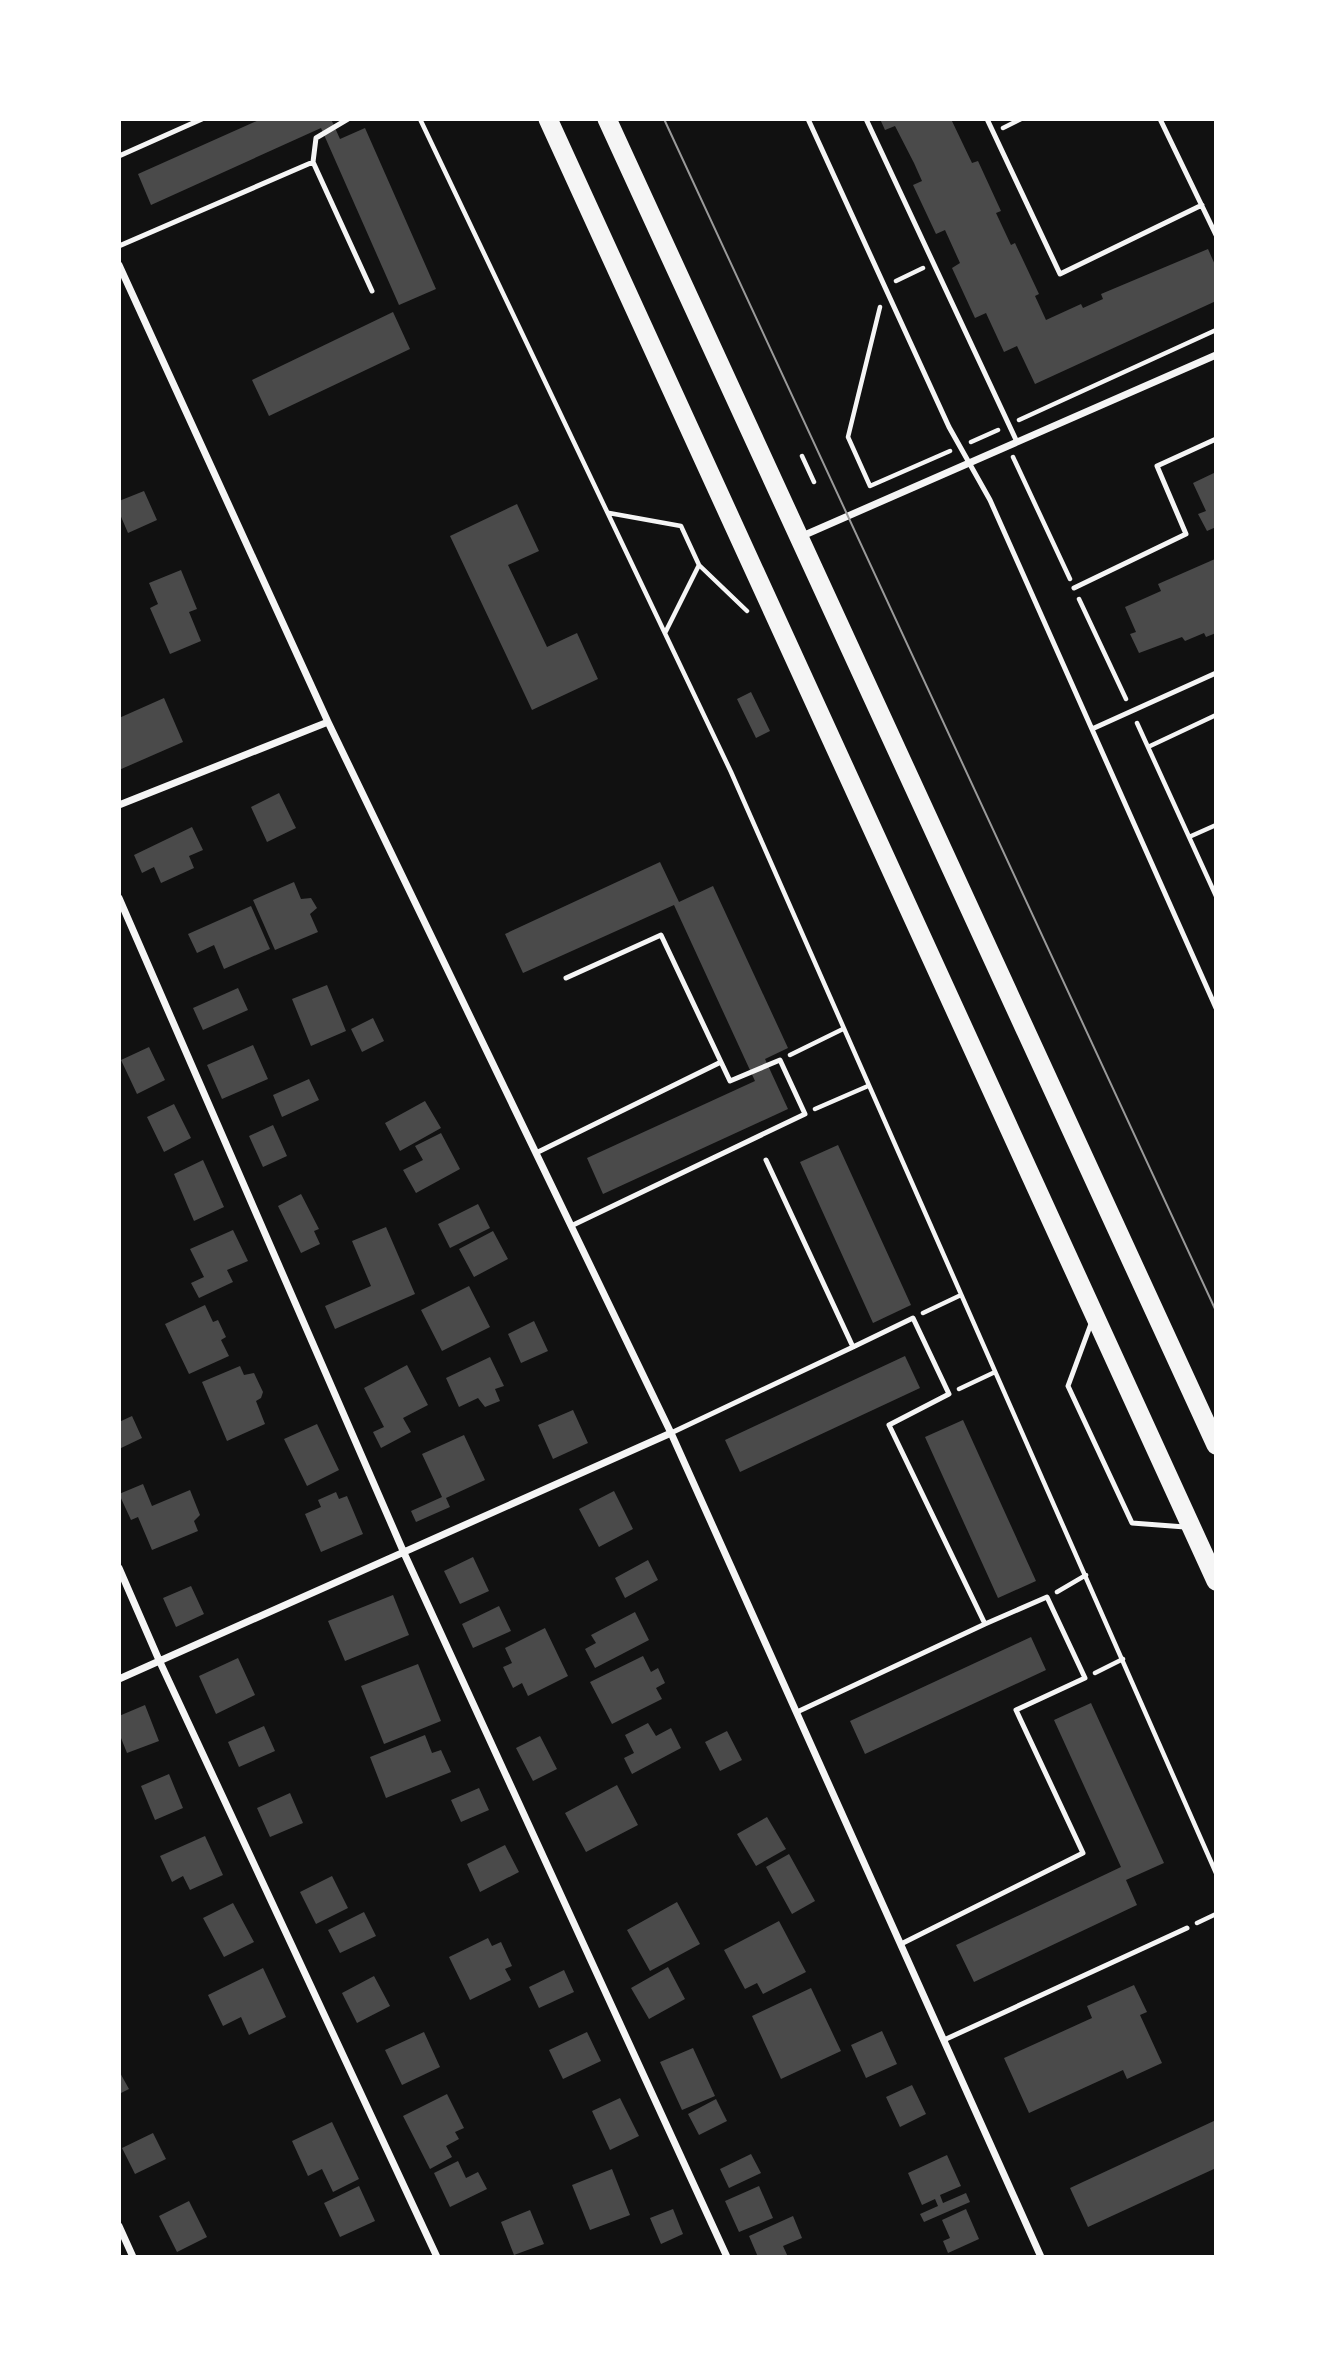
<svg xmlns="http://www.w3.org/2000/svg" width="1335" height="2376" viewBox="0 0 1335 2376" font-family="'Work Sans',sans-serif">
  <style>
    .building { fill: #4a4a4a }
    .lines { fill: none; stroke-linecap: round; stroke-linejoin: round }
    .path { stroke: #f5f5f5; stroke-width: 4.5 }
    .service { stroke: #f5f5f5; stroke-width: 5 }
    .minor { stroke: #f5f5f5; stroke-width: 7 }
    .trunk { stroke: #f5f5f5; stroke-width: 19 }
    .tram { stroke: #9a9a9a; stroke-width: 2 }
  </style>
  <rect width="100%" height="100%" fill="#111"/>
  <path class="building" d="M261,119H331L340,139L365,128L436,289L399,305L321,128L151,205L138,174Z
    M880,119H951L972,163L978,161L1001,211L996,213L1011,245L1015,243L1039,294L1035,296L1046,320L1081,304L1083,308L1103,299L1101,294L1208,249L1216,267V301L1035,384L1017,346L1004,352L986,313L975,318L952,268L960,263L945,230L936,234L913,185L922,181L914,163L895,126L885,130Z
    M393,312L410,349L269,416L252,380Z
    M1216,472V527L1207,531L1198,514L1206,511L1193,483Z
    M144,491L157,520L128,533L119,512V501Z
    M517,504L539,551L508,565L547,647L577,633L598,679L532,710L450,536Z
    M1215,559L1216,633L1206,637L1204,633L1185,641L1182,637L1139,653L1130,634L1136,632L1125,607L1161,591L1158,584Z
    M181,570L197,609L189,612L201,641L170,654L150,608L158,604L149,583Z
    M751,692L770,731L756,738L737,699Z
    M164,698L183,742L119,770V718Z
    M279,793L296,828L267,842L251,807Z
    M192,827L203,850L189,856L194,868L161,883L154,867L142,873L134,855Z
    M660,862L679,902L713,886L788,1048L765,1059L788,1109L603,1194L587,1158L755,1081L674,905L523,973L505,934Z
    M294,882L301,899L311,898L317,908L310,914L318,932L275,950L253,900Z
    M251,906L270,949L224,969L214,945L197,953L188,934Z
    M327,985L346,1031L311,1046L292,999Z
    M238,988L248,1010L203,1030L193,1008Z
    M373,1018L384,1041L362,1052L351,1029Z
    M253,1045L268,1079L222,1099L207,1065Z
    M149,1047L165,1080L137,1094L121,1060Z
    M309,1079L319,1100L282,1117L273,1095Z
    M425,1101L441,1128L400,1151L385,1123Z
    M174,1104L191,1138L164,1152L147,1117Z
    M273,1125L287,1156L263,1167L249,1136Z
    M441,1133L460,1169L416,1193L403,1170L423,1160L415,1146Z
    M838,1145L911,1305L873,1323L800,1162Z
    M203,1160L224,1207L194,1221L174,1174Z
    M301,1194L319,1229L314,1231L320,1244L301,1253L278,1206Z
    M478,1204L490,1228L450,1248L438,1224Z
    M386,1227L415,1294L335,1329L325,1306L371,1286L352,1241Z
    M233,1230L248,1261L227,1270L233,1282L199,1298L191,1283L204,1277L190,1249Z
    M493,1231L508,1259L474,1277L459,1249Z
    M469,1286L490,1327L442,1351L421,1310Z
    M205,1305L213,1322L218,1320L226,1337L221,1340L229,1356L189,1374L165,1324Z
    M534,1321L548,1351L521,1363L508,1334Z
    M905,1356L920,1388L740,1472L725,1440Z
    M490,1357L504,1386L495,1389L500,1401L485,1407L478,1398L459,1407L446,1378Z
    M407,1365L428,1405L403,1418L411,1432L381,1448L373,1432L384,1427L364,1388Z
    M240,1366L244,1375L254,1373L263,1392L261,1398L256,1401L265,1424L227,1441L202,1382Z
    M573,1410L588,1443L553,1459L538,1425Z
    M132,1416L142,1438L119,1449V1422Z
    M963,1420L1036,1581L998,1598L925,1437Z
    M317,1424L339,1470L307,1486L284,1439Z
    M464,1435L485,1480L446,1498L450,1507L416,1522L411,1511L442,1497L422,1454Z
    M143,1484L152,1506L190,1490L200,1515L194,1521L198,1531L152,1550L138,1517L131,1520L119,1494Z
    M614,1491L633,1529L599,1547L579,1509Z
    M336,1492L339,1499L347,1496L363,1534L321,1552L305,1514L321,1507L318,1500Z
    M473,1557L489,1591L460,1604L444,1571Z
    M648,1560L658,1580L625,1598L615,1578Z
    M191,1586L204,1614L176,1627L163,1598Z
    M393,1595L409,1635L345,1661L328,1621Z
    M499,1606L511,1631L473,1648L462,1624Z
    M635,1612L649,1640L595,1668L585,1649L596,1643L591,1635Z
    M545,1628L568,1676L528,1696L522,1683L513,1688L503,1667L512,1663L505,1648Z
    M1031,1637L1046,1670L865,1754L850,1721Z
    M643,1656L651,1672L658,1668L665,1683L656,1688L662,1699L612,1724L590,1682Z
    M238,1658L255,1695L216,1714L199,1676Z
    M418,1664L441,1721L384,1744L361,1686Z
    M1091,1703L1164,1863L1126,1880L1137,1905L974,1982L956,1945L1121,1867L1054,1720Z
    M145,1705L159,1741L127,1753L119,1733V1716Z
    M648,1723L656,1736L671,1728L681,1748L632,1774L624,1758L634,1753L625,1735Z
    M264,1726L275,1751L239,1767L228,1742Z
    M727,1731L742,1760L720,1771L705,1742Z
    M425,1735L432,1753L441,1750L451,1772L386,1798L370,1757Z
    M540,1736L557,1769L533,1781L516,1748Z
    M169,1774L183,1808L155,1820L141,1786Z
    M617,1785L638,1825L586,1852L565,1813Z
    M479,1788L489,1810L461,1822L451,1800Z
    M290,1793L303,1823L270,1837L257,1808Z
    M767,1817L786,1849L756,1866L737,1834Z
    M205,1836L223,1875L190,1890L183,1876L172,1882L160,1856Z
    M505,1845L519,1872L480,1892L467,1864Z
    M789,1854L815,1901L792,1914L766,1867Z
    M332,1876L348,1908L316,1924L300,1892Z
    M677,1902L700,1944L650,1971L627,1930Z
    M233,1903L254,1942L224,1957L203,1918Z
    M364,1912L376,1936L340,1953L328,1930Z
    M779,1921L806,1972L763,1994L757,1983L745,1989L724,1950Z
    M488,1938L492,1946L501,1942L512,1966L505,1969L511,1980L470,2000L449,1957Z
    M668,1967L685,1999L649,2019L631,1988Z
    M263,1968L286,2017L249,2035L241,2017L223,2026L208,1995Z
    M564,1970L574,1992L539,2008L529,1987Z
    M374,1976L390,2006L357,2023L342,1993Z
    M1134,1985L1147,2012L1140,2015L1162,2063L1127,2079L1123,2070L1029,2113L1004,2058L1092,2018L1087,2006Z
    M811,1988L841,2051L781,2079L752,2016Z
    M882,2031L897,2064L866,2078L851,2045Z
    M424,2032L440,2067L402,2085L385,2050Z
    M587,2032L601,2061L563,2079L549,2050Z
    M693,2048L715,2096L682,2110L660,2062Z
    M119,2071L129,2089L119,2094Z
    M912,2085L926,2114L900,2127L886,2097Z
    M447,2094L464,2128L455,2132L459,2139L446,2146L452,2157L430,2169L403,2116Z
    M620,2098L639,2136L610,2150L592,2111Z
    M716,2099L727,2121L699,2135L688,2114Z
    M1216,2120V2168L1088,2227L1070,2188Z
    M332,2122L359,2179L333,2192L322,2169L308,2176L292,2141Z
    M153,2133L166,2159L135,2174L122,2148Z
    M751,2154L761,2173L729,2188L720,2169Z
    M947,2155L961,2186L940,2195L943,2203L966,2193L970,2202L924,2222L920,2214L938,2206L935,2199L922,2205L908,2173Z
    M458,2161L466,2178L478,2172L487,2189L450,2207L434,2173Z
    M612,2169L630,2215L590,2230L572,2185Z
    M359,2186L375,2221L340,2237L324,2203Z
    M759,2186L773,2218L739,2232L725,2201Z
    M189,2201L207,2237L177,2252L159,2216Z
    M673,2209L683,2234L661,2244L650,2218Z
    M966,2209L979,2239L948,2253L943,2241L950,2238L942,2220Z
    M530,2210L544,2244L514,2255L501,2222Z
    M793,2216L802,2238L783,2246L788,2257H758L749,2236Z"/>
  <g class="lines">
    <path class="path" d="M420,119L731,772L1216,1873
      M1003,128L1021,119
      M896,281L923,268
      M880,307L848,437L870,486L950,451
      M1019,420L1216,330
      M971,442L998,430
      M802,456L814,482
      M1013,457L1070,579
      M609,513L681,526L699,565L747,611
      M1079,599L1126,699
      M665,633L699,565
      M1137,723L1216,896
      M1148,747L1216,715
      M1189,837L1216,825
      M790,1055L843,1029
      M815,1109L868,1086
      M923,1313L961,1295
      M959,1389L995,1372
      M1057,1592L1086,1575
      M1095,1673L1123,1659
      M1197,1923L1216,1914"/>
    <path class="service" d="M348,119L316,138L313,162L372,291
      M808,119L949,427L990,500L1216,1008
      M866,119L1017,442
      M987,119L1060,274L1202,205
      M1160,119L1216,235
      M119,156L202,119
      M119,246L313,162
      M1074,588L1186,534L1157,466L1216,439
      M1092,729L1216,673
      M536,1153L721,1062L661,935L566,978
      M571,1226L805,1114L780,1060L730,1081L721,1062
      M1092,1321L1068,1386L1132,1523L1185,1527
      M671,1433L853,1347L766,1160
      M797,1712L985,1624L889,1425L949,1394L913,1318L853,1347
      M901,1944L1083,1853L1016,1710L1085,1678L1047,1597L985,1624
      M944,2040L1187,1928"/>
    <path class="minor" d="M119,265L328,722L671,1433L1041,2257
      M800,537L1216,355
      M119,805L328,722
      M119,898L404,1553L727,2257
      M119,1568L159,1660L437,2257
      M119,1679L671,1433
      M119,2226L133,2257"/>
    <path class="trunk" d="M548,119L1216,1581
      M607,119L1216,1445"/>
    <path class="tram" d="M664,119L1216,1311"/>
  </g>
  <rect width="1335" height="2376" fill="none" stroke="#ffffff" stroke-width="242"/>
</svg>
